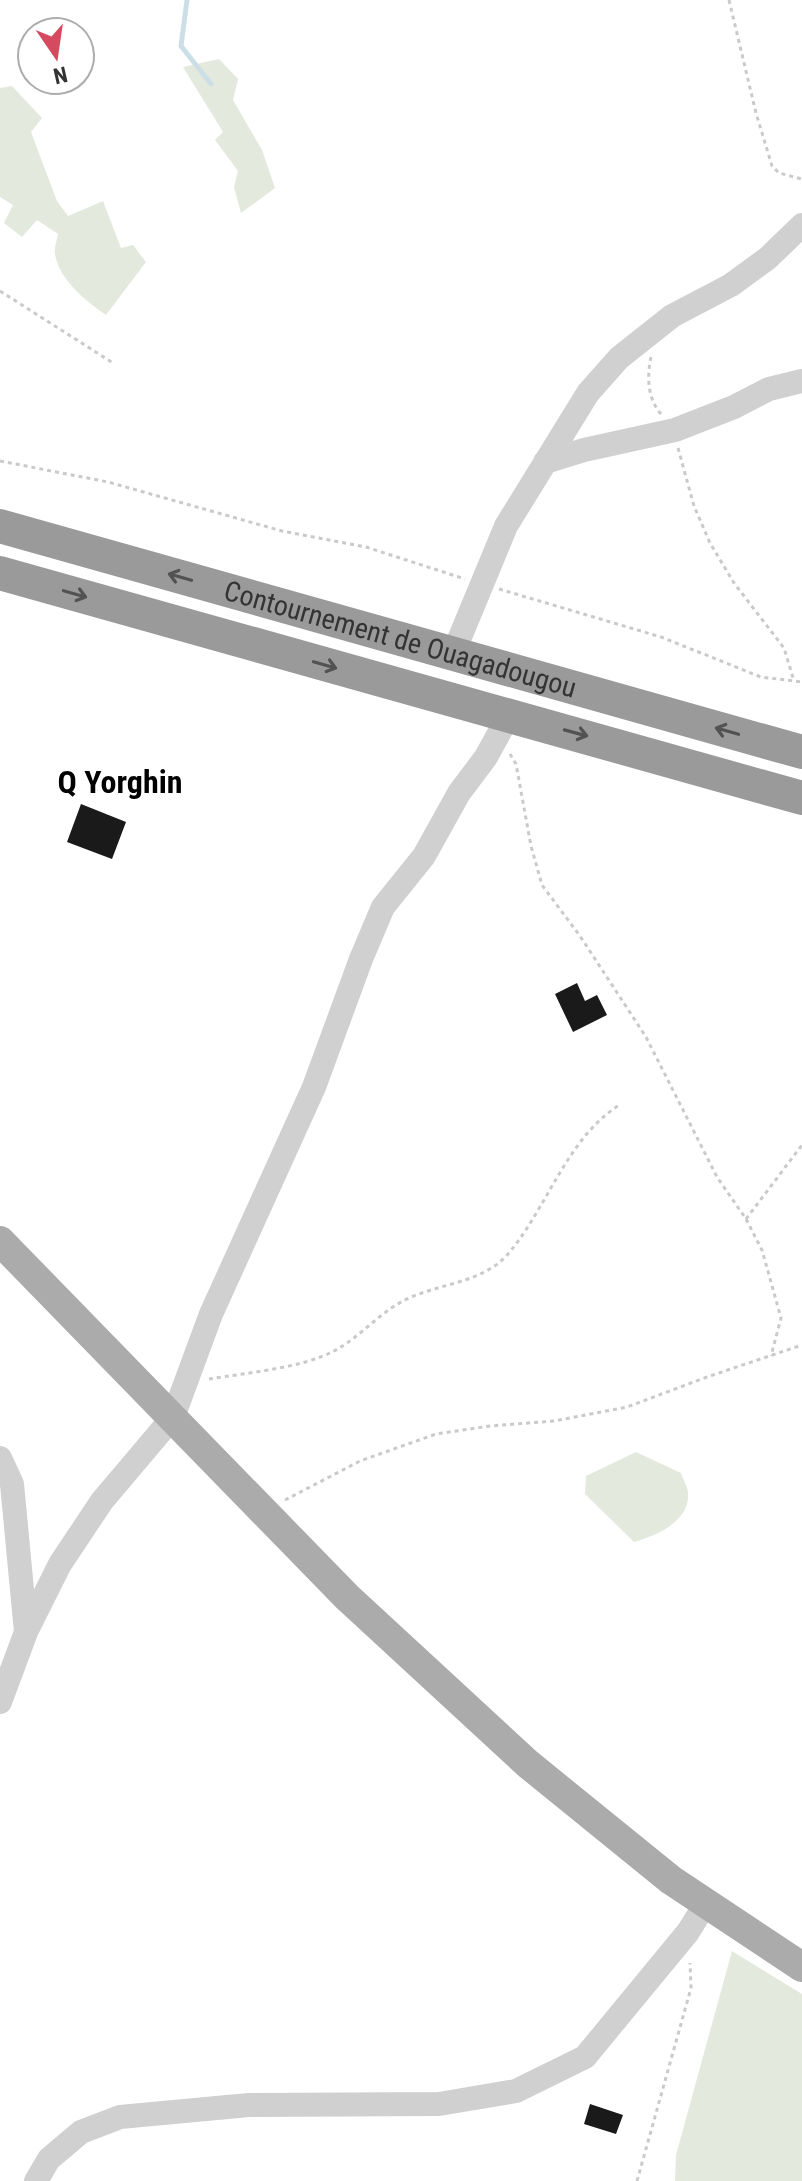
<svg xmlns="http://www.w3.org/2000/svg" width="802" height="2181" viewBox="0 0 802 2181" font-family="'Roboto Condensed',sans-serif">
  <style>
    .green { fill: #e4e9dd }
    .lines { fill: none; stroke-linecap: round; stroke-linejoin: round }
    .stream { stroke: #ccdfe7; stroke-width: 5 }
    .building { fill: #1a1a1a }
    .path { stroke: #cacaca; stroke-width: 3; stroke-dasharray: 4 4; stroke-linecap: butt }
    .minor { stroke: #d0d0d0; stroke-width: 24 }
    .major { stroke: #ababab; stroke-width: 30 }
    .highway { stroke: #9a9a9a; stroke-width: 34 }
    .oneway { stroke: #525252 }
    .labels { text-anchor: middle; stroke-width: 8; stroke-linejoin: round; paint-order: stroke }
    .street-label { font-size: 28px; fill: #333; stroke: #fff }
    .quarter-label { font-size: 32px; font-weight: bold; fill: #000; stroke: #fff }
  </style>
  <rect width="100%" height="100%" fill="#fff"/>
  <path class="green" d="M219,59L238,79L233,100L262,150L275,188L241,213L234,187L238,171L215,140L223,132L183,67Z
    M12,86L42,118L31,132L57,201L68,216L103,201L121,248L133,245L146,262L106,315C86,301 59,280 55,254C54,248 57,240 58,234L37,220L22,237L4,223L13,205L0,197V88Z
    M636,1452L681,1473C683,1479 687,1486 688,1492C691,1521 656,1536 634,1542L585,1494L586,1476Z
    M732,1951L802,1994V2181H675L676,2155Z"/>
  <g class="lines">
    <path class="stream" d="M187,0L181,46L211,84"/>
  </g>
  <path class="building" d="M81,804L126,822L112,859L67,842Z
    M577,983L585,1001L597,995L607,1015L573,1032L555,994Z
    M590,2104L623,2115L616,2134L584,2124Z"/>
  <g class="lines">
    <path class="path" d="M729,0L756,113L772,166L779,173L802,179
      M0,291L113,363
      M651,357C647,376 647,398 661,414
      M678,448L694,506L710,543L734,583L784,648L794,681
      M0,461L108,482L282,531L366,547L465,579
      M499,589L661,637L761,677L802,682
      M510,754L516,764L531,846L542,885L580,936L646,1037L717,1177L746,1219L762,1250L781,1318L771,1356
      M746,1219L802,1145
      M209,1379C246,1373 302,1368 334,1351C359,1338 378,1314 403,1301C437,1283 482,1284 508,1254C548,1207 567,1137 621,1104
      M285,1500L360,1461L436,1434L490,1426L554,1421L627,1407L707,1377L802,1345
      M637,2181L691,1988L690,1963"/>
    <path class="minor" d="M545,462L584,450L675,430L734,407L769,389L802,381
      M453,654L506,526L588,393L619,358L672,316L731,285L768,258L802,225
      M0,1458L12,1484L26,1632
      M0,1702L26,1632L60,1564L102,1501L173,1417L211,1314L314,1087L361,959L383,907L424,856L459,793L486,757L509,715
      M36,2181L49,2159L81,2132L120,2117L249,2105L439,2104L516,2091L585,2057L688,1932L706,1903"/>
    <path class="major" d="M0,1241L347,1597L528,1764L671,1880L802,1967"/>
    <g class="highway">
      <path id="s1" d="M0,526L802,752"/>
      <path d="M0,573L802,798"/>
    </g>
  </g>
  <defs><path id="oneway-shaft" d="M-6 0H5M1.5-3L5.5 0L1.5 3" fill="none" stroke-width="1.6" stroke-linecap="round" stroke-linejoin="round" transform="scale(2)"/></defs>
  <g class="oneway">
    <use href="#oneway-shaft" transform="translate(180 577) rotate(-164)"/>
    <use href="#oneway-shaft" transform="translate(75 594) rotate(16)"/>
    <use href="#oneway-shaft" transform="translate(325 665) rotate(16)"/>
    <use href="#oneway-shaft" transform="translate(727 731) rotate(-164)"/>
    <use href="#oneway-shaft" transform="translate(576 733) rotate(15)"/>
  </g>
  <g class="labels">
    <g class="street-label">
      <text dy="10" stroke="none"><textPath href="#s1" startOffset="416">Contournement de Ouagadougou</textPath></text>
    </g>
    <g class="quarter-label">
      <text x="120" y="793">Q Yorghin</text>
    </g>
  </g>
  <g transform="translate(56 56) rotate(167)"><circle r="38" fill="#ffffff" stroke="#adadad" stroke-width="2"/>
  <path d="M0-6L14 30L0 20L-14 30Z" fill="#d54a5e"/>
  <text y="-12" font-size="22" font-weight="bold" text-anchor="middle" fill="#333333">N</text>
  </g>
</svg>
